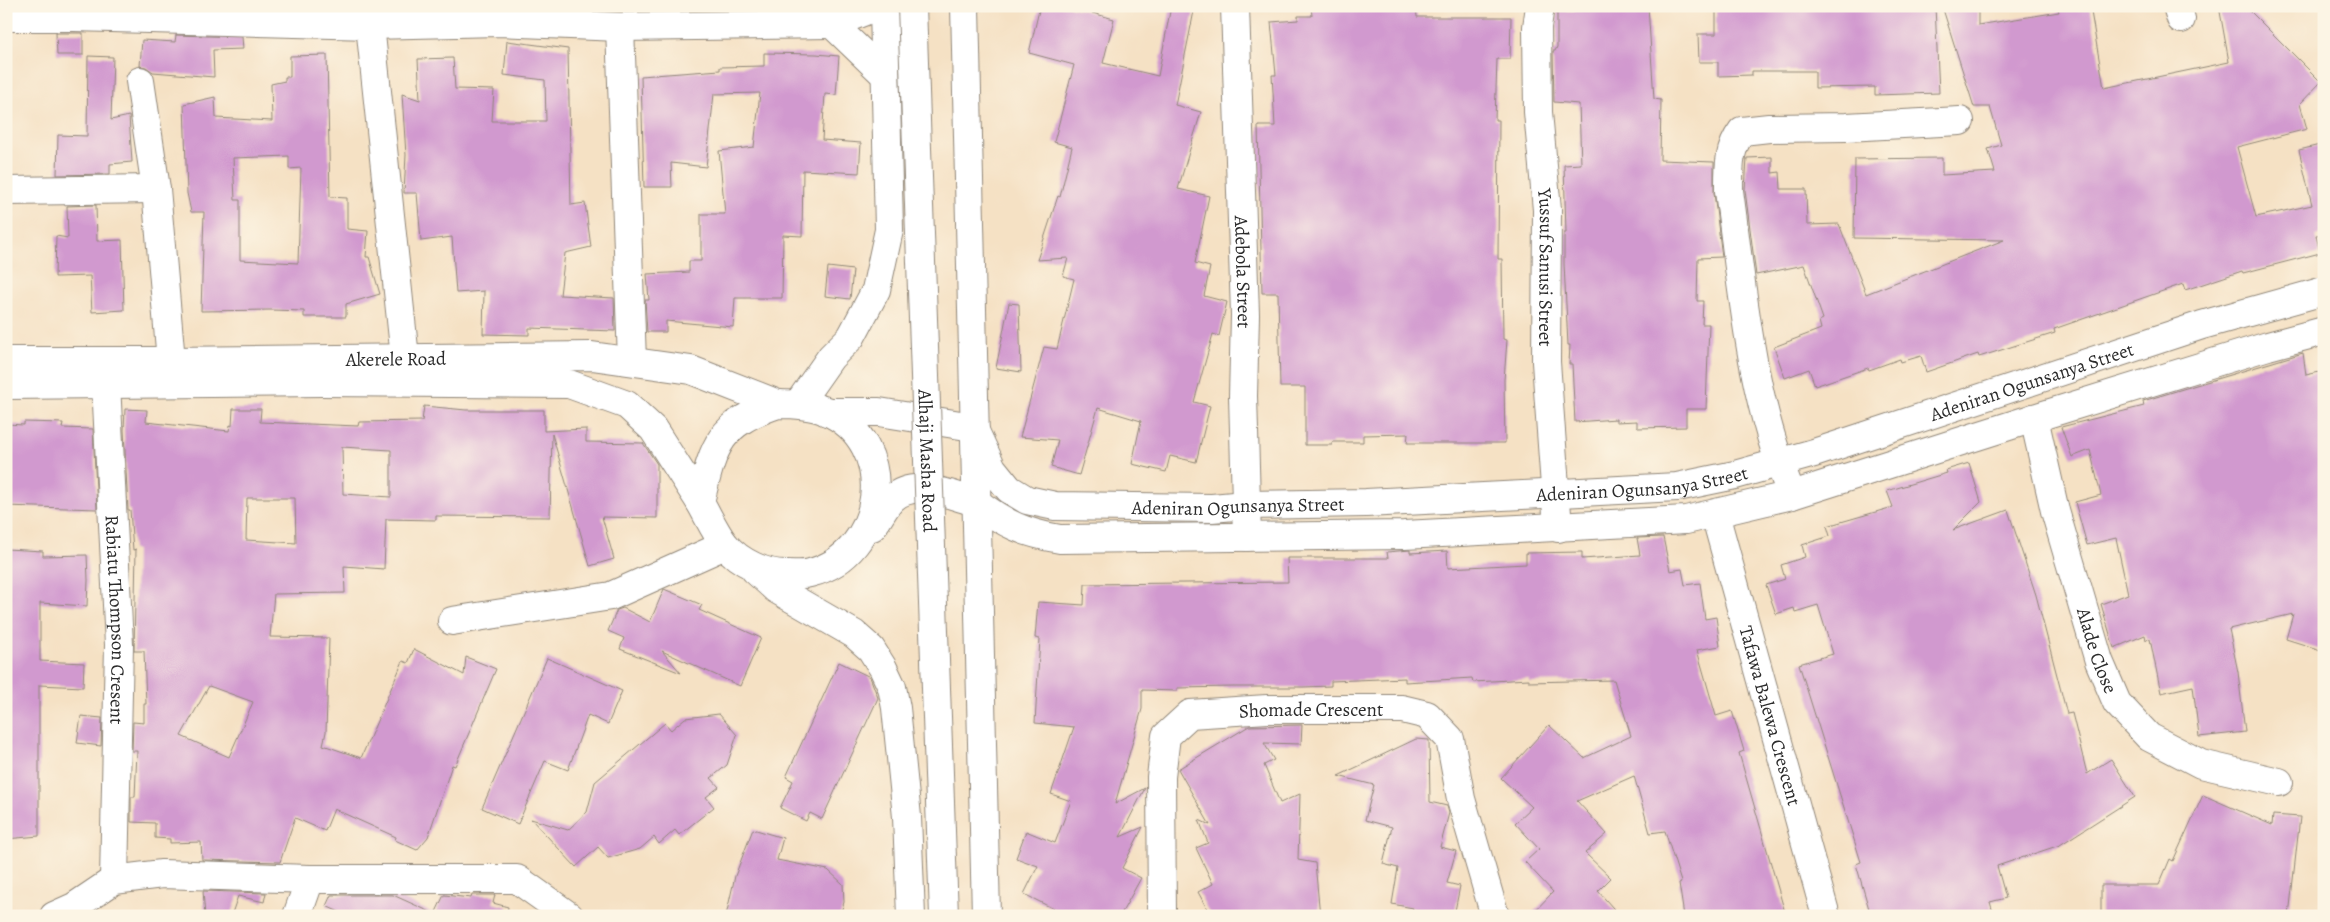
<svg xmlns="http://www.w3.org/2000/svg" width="2330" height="922" viewBox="0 0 2330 922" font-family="Alegreya,serif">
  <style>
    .building { fill: #d199cf; fill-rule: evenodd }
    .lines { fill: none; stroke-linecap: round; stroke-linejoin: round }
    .minor-casing { stroke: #908678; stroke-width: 30 }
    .major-casing { stroke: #908678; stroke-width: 30 }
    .minor { stroke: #fff; stroke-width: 28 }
    .major { stroke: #fff; stroke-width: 28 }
    .minor-bridge-casing { stroke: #908678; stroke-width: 30; stroke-linecap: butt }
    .minor-bridge { stroke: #fff; stroke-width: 28 }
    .labels { text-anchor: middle; stroke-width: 5; stroke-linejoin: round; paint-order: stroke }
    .street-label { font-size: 19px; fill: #2b2b2b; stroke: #fcf5e5 }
  </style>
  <rect width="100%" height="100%" fill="#fcf5e5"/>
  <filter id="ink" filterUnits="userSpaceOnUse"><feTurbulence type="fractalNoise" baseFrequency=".02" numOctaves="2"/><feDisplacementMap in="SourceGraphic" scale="10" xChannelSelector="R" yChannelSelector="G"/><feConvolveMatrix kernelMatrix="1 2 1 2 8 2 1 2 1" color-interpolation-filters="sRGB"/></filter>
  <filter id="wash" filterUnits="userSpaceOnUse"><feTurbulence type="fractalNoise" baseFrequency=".0096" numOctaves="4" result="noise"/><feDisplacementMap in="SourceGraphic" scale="20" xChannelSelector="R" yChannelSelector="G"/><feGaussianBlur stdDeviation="1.12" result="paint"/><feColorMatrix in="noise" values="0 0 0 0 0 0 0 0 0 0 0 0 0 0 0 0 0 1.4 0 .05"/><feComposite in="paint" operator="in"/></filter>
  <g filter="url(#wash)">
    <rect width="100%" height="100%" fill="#f5e1c4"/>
    <g id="blocks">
      <path class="building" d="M1040,6H1067L1114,19L1103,63L1158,76L1171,6H1195L1175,105L1201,112L1178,189L1209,196L1195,263L1210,267L1204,296L1227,302L1219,336L1213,334L1194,402L1210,406L1196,462L1170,456L1166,472L1132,464L1141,421L1098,408L1079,475L1051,467L1058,440L1020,437L1044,347L1057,349L1074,279L1063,276L1068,258L1037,260L1058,196L1060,197L1072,147L1054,142L1074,65L1029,53Z
        M1311,6H1416L1417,17H1511L1510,59H1497L1495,120H1499L1498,259H1502L1503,339L1507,340L1504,380L1505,443H1407L1408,434L1363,435V442H1332V445H1305V387H1280L1278,293H1262L1258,126H1275L1272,75H1276L1271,22L1298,20V16H1312Z
        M1576,6H1648L1654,99L1661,100L1660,160L1714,162V193L1722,257L1698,258L1697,301H1703L1702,324H1709L1706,409H1686V427L1637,428V421L1616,422V419L1575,422L1572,364H1569L1570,345H1568L1564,264V233H1566L1564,165L1581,164L1579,104L1554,102L1553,51H1555L1557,47V10L1576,11Z
        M1716,6H1935L1939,93L1875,95V87L1815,88V71H1752V75L1718,76V62H1699L1698,34H1716Z
        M1942,6H1978V25L2059,12L2057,6H2090L2104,88L2229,62L2219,6H2245L2321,82L2300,104L2307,129L2237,147L2256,217L2312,205L2299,150L2324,144V234L2316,235L2320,253L2243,273L2242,271L2185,290L2183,284L2054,329L2055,333L1979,357L1978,354L1926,372L1921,356L1901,362L1900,359L1869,370L1868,368L1815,386L1809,369L1785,378L1774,347L1821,329L1819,321L1823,319L1804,265L1756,275L1745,190L1747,158L1772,157V173L1780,172L1781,189H1806L1807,225L1839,224L1866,294L2004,240L1854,238L1855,159L1942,158V175L1995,172L1988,149L2001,145L1990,107H1974Z
        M56,33H83V55H57Z
        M176,35L242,37L243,49L213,50L214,77L153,72L146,67L140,66L142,40L175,42Z
        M507,41L568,49L571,205L585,203L591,247L565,253L560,295L614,298L615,331L529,328V335L483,334L484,291L456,293L452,237L421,241L417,193H404L406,155L402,94L420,100L418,59L453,58L455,89L494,90L492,121H546L545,80L504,75Z
        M764,53L816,54L839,56L836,95L825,94L822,140L861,143L859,173L803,170L802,236L783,235L782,298H735L733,327L666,321V332H647L645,300H649L647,274L689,272V261H701V214H725L719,151L754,147L760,93L714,94L706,167L671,163L672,187H644L641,76L720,70V67L764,66Z
        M327,55L330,197L347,198V229L368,231L366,257H369L380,294L346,304V317H304V311L271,310L201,311L204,212H191L187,193L184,104L215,97L216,118L272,121L271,84L285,81V77H290V56ZM289,156V169L301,168L298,263L240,260V200H235L233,158Z
        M88,56L113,57L111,120L129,116L132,162L110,164V174L57,175L58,135L87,136Z
        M96,205L97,241L122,240L124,310L92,312L90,276L55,277L56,236L68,238L67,206Z
        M828,267L853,270L850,299L825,296Z
        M1009,303L1019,304L1021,372L996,368Z
        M2303,353L2306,375L2324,371V651L2286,639L2293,614L2229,629L2238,672L2245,732L2199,737L2193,686L2161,693L2150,639L2146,640L2145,635L2114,648L2101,604L2128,594L2116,538L2087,545L2075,502L2101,495L2090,450L2072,457L2061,427L2144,406L2143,401Z
        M424,406L466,410H544V431L586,429V442L643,443L657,464V518L602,517L614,559L590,566L552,434L550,517L436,516V520L386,519L384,569L344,566L345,593L274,594L270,637L329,638L326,732L323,745L361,758L403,661L408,663L414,649L464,675L466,657L496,669L455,766L452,765L428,837L417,850L395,840L396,837L334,809L325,831L295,818L280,862L202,860L201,842L170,843V839L155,838V823L131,822V797H135L137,751H132L133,722L144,723V704H146L144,651H134L136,549L133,550L130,510H128L124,430L125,409L147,410L146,422L229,431L230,425L232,426L233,409H261L260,422L358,426L359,422L422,421ZM342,447L391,450V497L343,494ZM247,498H295L296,543L246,540ZM209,686L253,702L229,757L181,736Z
        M24,422L63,423L62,428L93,429L97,509L6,506V424L24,425Z
        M1969,463L1981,502L1953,530L2008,510L2036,595L2067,714L2072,713L2087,774L2111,759L2135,797L2060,845L1997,866L2006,898L1990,902L1994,916H1871L1856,864L1861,862L1799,664L1833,654L1818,605L1795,612L1794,608L1776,614L1766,585L1785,579L1781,565L1805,557L1802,545L1830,536L1827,526L1893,507L1887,491L1947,473L1946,470Z
        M1663,537L1670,571L1682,569L1685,585L1700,583L1705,619L1716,617L1720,646L1697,650L1716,716L1732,711L1744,751L1739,753L1786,916H1684L1679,883L1681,882L1665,831L1650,833L1634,776L1577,801L1607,834L1585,853L1611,878L1598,891L1620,916H1530L1553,892L1525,862L1539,849L1515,823L1532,807L1501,778L1549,725L1584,758L1631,736L1614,680L1529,682V679L1473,682L1472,678L1405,682V678L1331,681V686L1303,687H1233L1177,688V691L1142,690V709L1115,804L1145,788L1120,837L1143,827L1122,868L1141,878L1120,916H1068L1024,894L1038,866L1016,858L1026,831L1055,843L1071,801L1051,794L1074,727L1035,723L1040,639L1035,638L1038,602L1084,605L1085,584L1288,582L1287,558H1388L1387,552L1410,550V553L1447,551L1448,568L1526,564V553L1582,552V559L1640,555L1637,538Z
        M6,549L43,551V556L87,555L88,580L87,606L40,603V661L84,663L83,687L39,685V836L6,839Z
        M664,589L702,605L699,610L761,638L740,686L662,651L681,673L620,649L624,638L608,631L617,610L623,608L650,622Z
        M547,658L622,691L608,724L588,715L568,770L545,761L518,824L482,808Z
        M839,662L870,677L878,698L822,819L810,813L806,821L780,808L793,781L786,777Z
        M719,714L737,735L727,765L711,778L719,787L706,797L714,807L679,835L675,830L659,844L654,837L640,849L608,858L598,847L576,867L531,819L568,830L587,812L595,782L665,723L671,730L685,718Z
        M81,716L102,718L101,746L77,743Z
        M1302,725L1301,744L1264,743L1274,760L1264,765L1280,803L1300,794L1298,860L1315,863L1320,916H1211L1198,892L1213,884L1196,848L1208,843L1199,820L1210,825L1178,769L1249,726Z
        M1416,739L1429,740L1430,802L1447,806L1449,813L1440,847L1456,851L1447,883L1460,886L1454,916H1411L1413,908L1392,904L1398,868L1383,864L1392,827L1365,820L1374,785L1338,776Z
        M2203,795L2272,825L2273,815L2300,817L2289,916H2101V885H2159L2170,859L2173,861Z
        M753,829L783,838L777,860L828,870L843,884L844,902L840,916H726L735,876Z
        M203,891L266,893L264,902L238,896L231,916H205Z
        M331,895H393L435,914L444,895L471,898L472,895H495L493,903L508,907L507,916H348L326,906Z"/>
    </g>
  </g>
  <g filter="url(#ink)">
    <use href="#blocks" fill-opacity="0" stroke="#908678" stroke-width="1"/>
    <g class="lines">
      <g class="minor-casing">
        <g id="minor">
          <path d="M965,6L986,916"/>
          <path id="s1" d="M1235,6L1245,315L1243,396L1247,537"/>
          <path id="s2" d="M1540,6L1537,27L1538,112L1547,210L1546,362L1558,528"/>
          <path d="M2177,6L2181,19"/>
          <path d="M6,17H74L370,25L499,22L620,27L832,24L878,6"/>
          <path d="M832,24L885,75"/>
          <path d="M370,25L405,358"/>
          <path d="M620,27L632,361"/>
          <path d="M140,81L156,189L171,361"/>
          <path d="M6,191L156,189"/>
          <path id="s3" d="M6,361H171L592,356L691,370L778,404"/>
          <path id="s4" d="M112,367L106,383L119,645L114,880"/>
          <path d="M6,385L322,382L569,384L627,405L653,429L700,502"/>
          <path d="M778,404C794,404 811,405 826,411C900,443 886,554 810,573C804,575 795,574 788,574C766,575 739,562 725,545C715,532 708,516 700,502C714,445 718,424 778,404Z"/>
          <path d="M798,404L831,357L851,337L876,290L889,230L884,6"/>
          <path d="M827,412H879L973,427"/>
          <path id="s5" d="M2034,418L2055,511L2099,661L2117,703L2149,737L2201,764L2279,782"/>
          <path d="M1792,495C1751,400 1743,293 1729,191C1729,168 1728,150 1742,131L1769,128L1846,127L1960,121"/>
          <path id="s6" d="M1715,514L1826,916"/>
          <path d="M872,527C880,518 884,506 893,498C915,478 952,496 976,502"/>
          <path d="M755,570L776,589L854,634L871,649L883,668L892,687L896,708L907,817L911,916"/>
          <path d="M452,621L611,596L725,545"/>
          <path d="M54,916L74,907L114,880L162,874L310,879H517L569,916"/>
          <path d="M297,916L310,879"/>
          <path id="s7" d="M1162,916L1161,777L1166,736L1190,714L1267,709H1402L1427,715L1450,739L1461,799L1495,916"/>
        </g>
      </g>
      <g class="major-casing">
        <g id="major">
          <path id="s8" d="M973,427L992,468L1009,489L1027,500L1055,506L1212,508L1245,505L1366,503L1677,487L1735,475L1814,453L2202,325L2324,291"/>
          <path d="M976,502C1005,524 1024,533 1060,539L1404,535L1686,520L1792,495L2034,418L2268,346L2324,331"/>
        </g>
      </g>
      <use href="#minor" class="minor"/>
      <use href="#major" class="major"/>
      <g class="minor-bridge-casing">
        <g id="minor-bridge">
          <path id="s9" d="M912,6L944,916"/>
        </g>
      </g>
      <use href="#minor-bridge" class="minor-bridge"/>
    </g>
  </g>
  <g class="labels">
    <g class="street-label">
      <text dy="7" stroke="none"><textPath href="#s2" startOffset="262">Yussuf Sanusi Street</textPath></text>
      <text dy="7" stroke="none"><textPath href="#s1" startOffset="266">Adebola Street</textPath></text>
      <text dy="7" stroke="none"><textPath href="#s3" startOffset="390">Akerele Road</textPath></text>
      <text dy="7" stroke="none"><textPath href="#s8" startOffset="1115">Adeniran Ogunsanya Street</textPath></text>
      <text dy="7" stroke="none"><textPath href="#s9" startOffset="455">Alhaji Masha Road</textPath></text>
      <text dy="7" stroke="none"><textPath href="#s8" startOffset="710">Adeniran Ogunsanya Street</textPath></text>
      <text dy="7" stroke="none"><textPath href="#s8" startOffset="305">Adeniran Ogunsanya Street</textPath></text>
      <text dy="7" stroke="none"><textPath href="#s4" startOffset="254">Rabiatu Thompson Cresent</textPath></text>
      <text dy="7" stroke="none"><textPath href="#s5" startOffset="241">Alade Close</textPath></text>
      <text dy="7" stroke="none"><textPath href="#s7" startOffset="334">Shomade Crescent</textPath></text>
      <text dy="7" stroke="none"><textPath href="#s6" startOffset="209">Tafawa Balewa Crescent</textPath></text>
    </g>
  </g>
  <rect width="2330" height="922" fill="none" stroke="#fcf5e5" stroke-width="25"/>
</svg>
